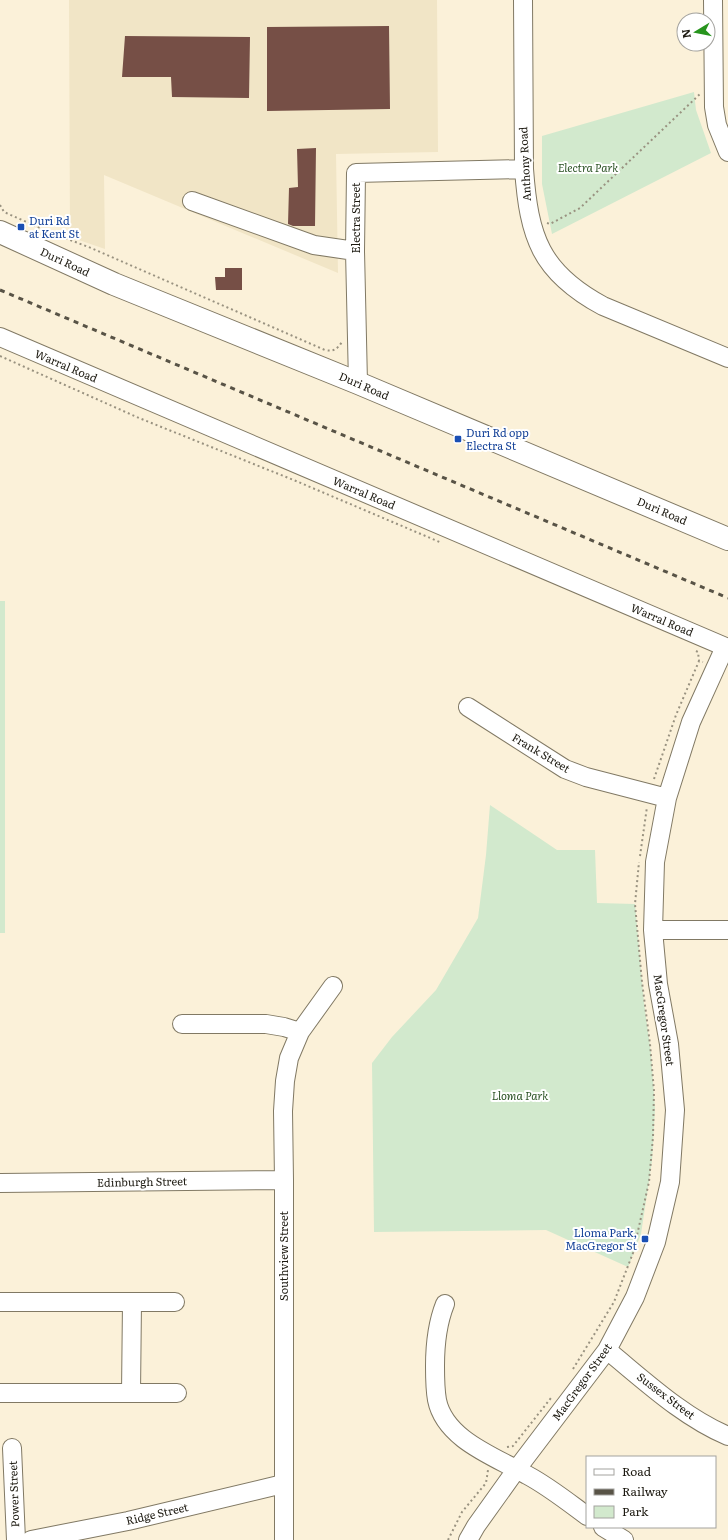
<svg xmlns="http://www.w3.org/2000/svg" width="728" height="1540" viewBox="0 0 728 1540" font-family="Literata,serif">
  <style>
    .built { fill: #f1e5c6 }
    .green { fill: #d2e9cd }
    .building { fill: #764f46 }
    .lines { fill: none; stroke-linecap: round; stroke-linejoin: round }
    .minor-casing { stroke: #817964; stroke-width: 20 }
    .major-casing { stroke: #817964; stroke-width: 24 }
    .path { stroke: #999280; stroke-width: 2; stroke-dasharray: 2 3; stroke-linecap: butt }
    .minor { stroke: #fff; stroke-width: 18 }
    .major { stroke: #fff; stroke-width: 22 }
    .rail { stroke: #585346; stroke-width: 3; stroke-dasharray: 5 5; stroke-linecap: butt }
    .transit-dot { fill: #1a4fb4; stroke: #fff; stroke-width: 1.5 }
    .labels { text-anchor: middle; stroke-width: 4; stroke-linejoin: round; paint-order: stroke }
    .street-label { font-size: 11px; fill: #1c1910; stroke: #fff }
    .park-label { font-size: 11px; font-style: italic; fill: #2b5224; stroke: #fff }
    .transit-label { font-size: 11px; fill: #164399; stroke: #fff; text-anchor: start }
  </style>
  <rect width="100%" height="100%" fill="#fbf1d9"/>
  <path class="built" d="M69,0H437L438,152L336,154L338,273L104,175L105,249L70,237Z"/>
  <path class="green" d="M694,92L696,110L711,153L552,234L542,184V136Z
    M0,601H5V933H0Z
    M490,805L557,850H595L597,903L635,904L644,1003L651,1053L655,1109L652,1161L641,1234L628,1267L546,1230L374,1232L372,1063L392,1037L436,990L478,918L486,855Z"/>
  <path class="building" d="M389,26L390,109L267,111V27Z
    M125,36L250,37L249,98L172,97L171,77H122Z
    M316,148L315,226H293L288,224L289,188L298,187L297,149Z
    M225,268H242V290H216L215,277H225Z"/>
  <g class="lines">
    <g class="minor-casing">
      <path id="minor" d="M523,0L524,169C529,237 540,272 603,306L728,358
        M713,0L714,107L717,125L728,152
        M192,201L314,245L355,251
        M0,337L728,648
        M358,383L355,251L356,173L524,169
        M468,707L565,769L586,777L667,798
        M653,930H728
        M182,1024H266L284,1027L300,1032
        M0,1183L284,1180
        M0,1302H175
        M445,1304C437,1324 435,1344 435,1366C435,1377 435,1389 437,1400C445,1440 496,1457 527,1475C548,1486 568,1502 587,1516
        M607,1350C645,1381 683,1417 728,1436
        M0,1393H177
        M131,1393L132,1302
        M12,1448L16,1540
        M603,1527L624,1540
        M31,1540L128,1521L283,1484
        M284,1540V1180L283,1111L285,1081L289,1058L300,1032L333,986
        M468,1540L476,1526L516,1470L607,1350L635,1297L656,1242L670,1182L675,1110L669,1044L658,984L653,930L655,862L667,798L691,722L725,647"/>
    </g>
    <g class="major-casing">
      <path id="major" d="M0,232L114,284L358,383L728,539"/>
    </g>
    <path class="path" d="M0,205L4,212L47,231L91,248L325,350C334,352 337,349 342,342
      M547,223L550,224L580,208L700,94
      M0,356L139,418L296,481L442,543
      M696,651L698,652L699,661L703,662
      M654,779L676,715L699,661
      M640,856L647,807
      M573,1369L614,1302L633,1253L649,1182L653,1137L654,1091L650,1044L642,982L635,904L639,862
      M507,1447L513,1446L551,1398
      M448,1540L462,1512L486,1483L488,1470"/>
    <use href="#minor" class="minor"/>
    <use href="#major" class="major"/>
    <path class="rail" d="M0,290L728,598"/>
  </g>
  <g class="transit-dot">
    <rect x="17" y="223" width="8" height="8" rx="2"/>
    <rect x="454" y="435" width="8" height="8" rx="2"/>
    <rect x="641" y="1235" width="8" height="8" rx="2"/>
  </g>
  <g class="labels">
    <g class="street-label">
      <text transform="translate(525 164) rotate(-93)" y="4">Anthony Road</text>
      <text transform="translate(356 218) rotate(-90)" y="4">Electra Street</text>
      <text transform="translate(65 262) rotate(25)" y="4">Duri Road</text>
      <text transform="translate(66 366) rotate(23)" y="4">Warral Road</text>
      <text transform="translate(364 386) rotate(23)" y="4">Duri Road</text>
      <text transform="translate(364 493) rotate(23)" y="4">Warral Road</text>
      <text transform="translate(662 511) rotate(23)" y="4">Duri Road</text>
      <text transform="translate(662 620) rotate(23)" y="4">Warral Road</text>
      <text transform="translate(541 753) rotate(31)" y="4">Frank Street</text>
      <text transform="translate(664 1020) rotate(82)" y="4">MacGregor Street</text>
      <text transform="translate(142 1182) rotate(-1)" y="4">Edinburgh Street</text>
      <text transform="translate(284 1256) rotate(-90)" y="4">Southview Street</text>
      <text transform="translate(582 1382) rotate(-54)" y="4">MacGregor Street</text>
      <text transform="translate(666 1396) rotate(37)" y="4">Sussex Street</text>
      <text transform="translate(14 1494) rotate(-92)" y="4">Power Street</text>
      <text transform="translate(157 1514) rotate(-13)" y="4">Ridge Street</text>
    </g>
    <g class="park-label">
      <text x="588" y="172">Electra Park</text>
      <text x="520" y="1100">Lloma Park</text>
    </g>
    <g class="transit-label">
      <text x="29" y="225">Duri Rd<tspan x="29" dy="13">at Kent St</tspan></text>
      <text x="466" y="437">Duri Rd opp<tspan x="466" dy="13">Electra St</tspan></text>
      <text x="637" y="1237" text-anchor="end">Lloma Park,<tspan x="637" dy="13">MacGregor St</tspan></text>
    </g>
  </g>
  <rect x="586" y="1456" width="130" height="72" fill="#ffffff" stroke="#a4a39f"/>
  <rect x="594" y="1469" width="20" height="6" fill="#ffffff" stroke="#a4a39f"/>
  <text x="622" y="1476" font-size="12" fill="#1c1910">Road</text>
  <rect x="594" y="1489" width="20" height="6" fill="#585346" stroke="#a4a39f"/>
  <text x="622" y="1496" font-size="12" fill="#1c1910">Railway</text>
  <rect x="594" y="1506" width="20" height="12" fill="#d2e9cd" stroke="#a4a39f"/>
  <text x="622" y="1516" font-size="12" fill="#1c1910">Park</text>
  <g transform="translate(696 32) rotate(260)"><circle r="19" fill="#ffffff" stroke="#a4a39f"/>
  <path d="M0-3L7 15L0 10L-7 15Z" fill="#27941d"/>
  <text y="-6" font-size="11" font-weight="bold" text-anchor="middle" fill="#1c1910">N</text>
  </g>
</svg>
